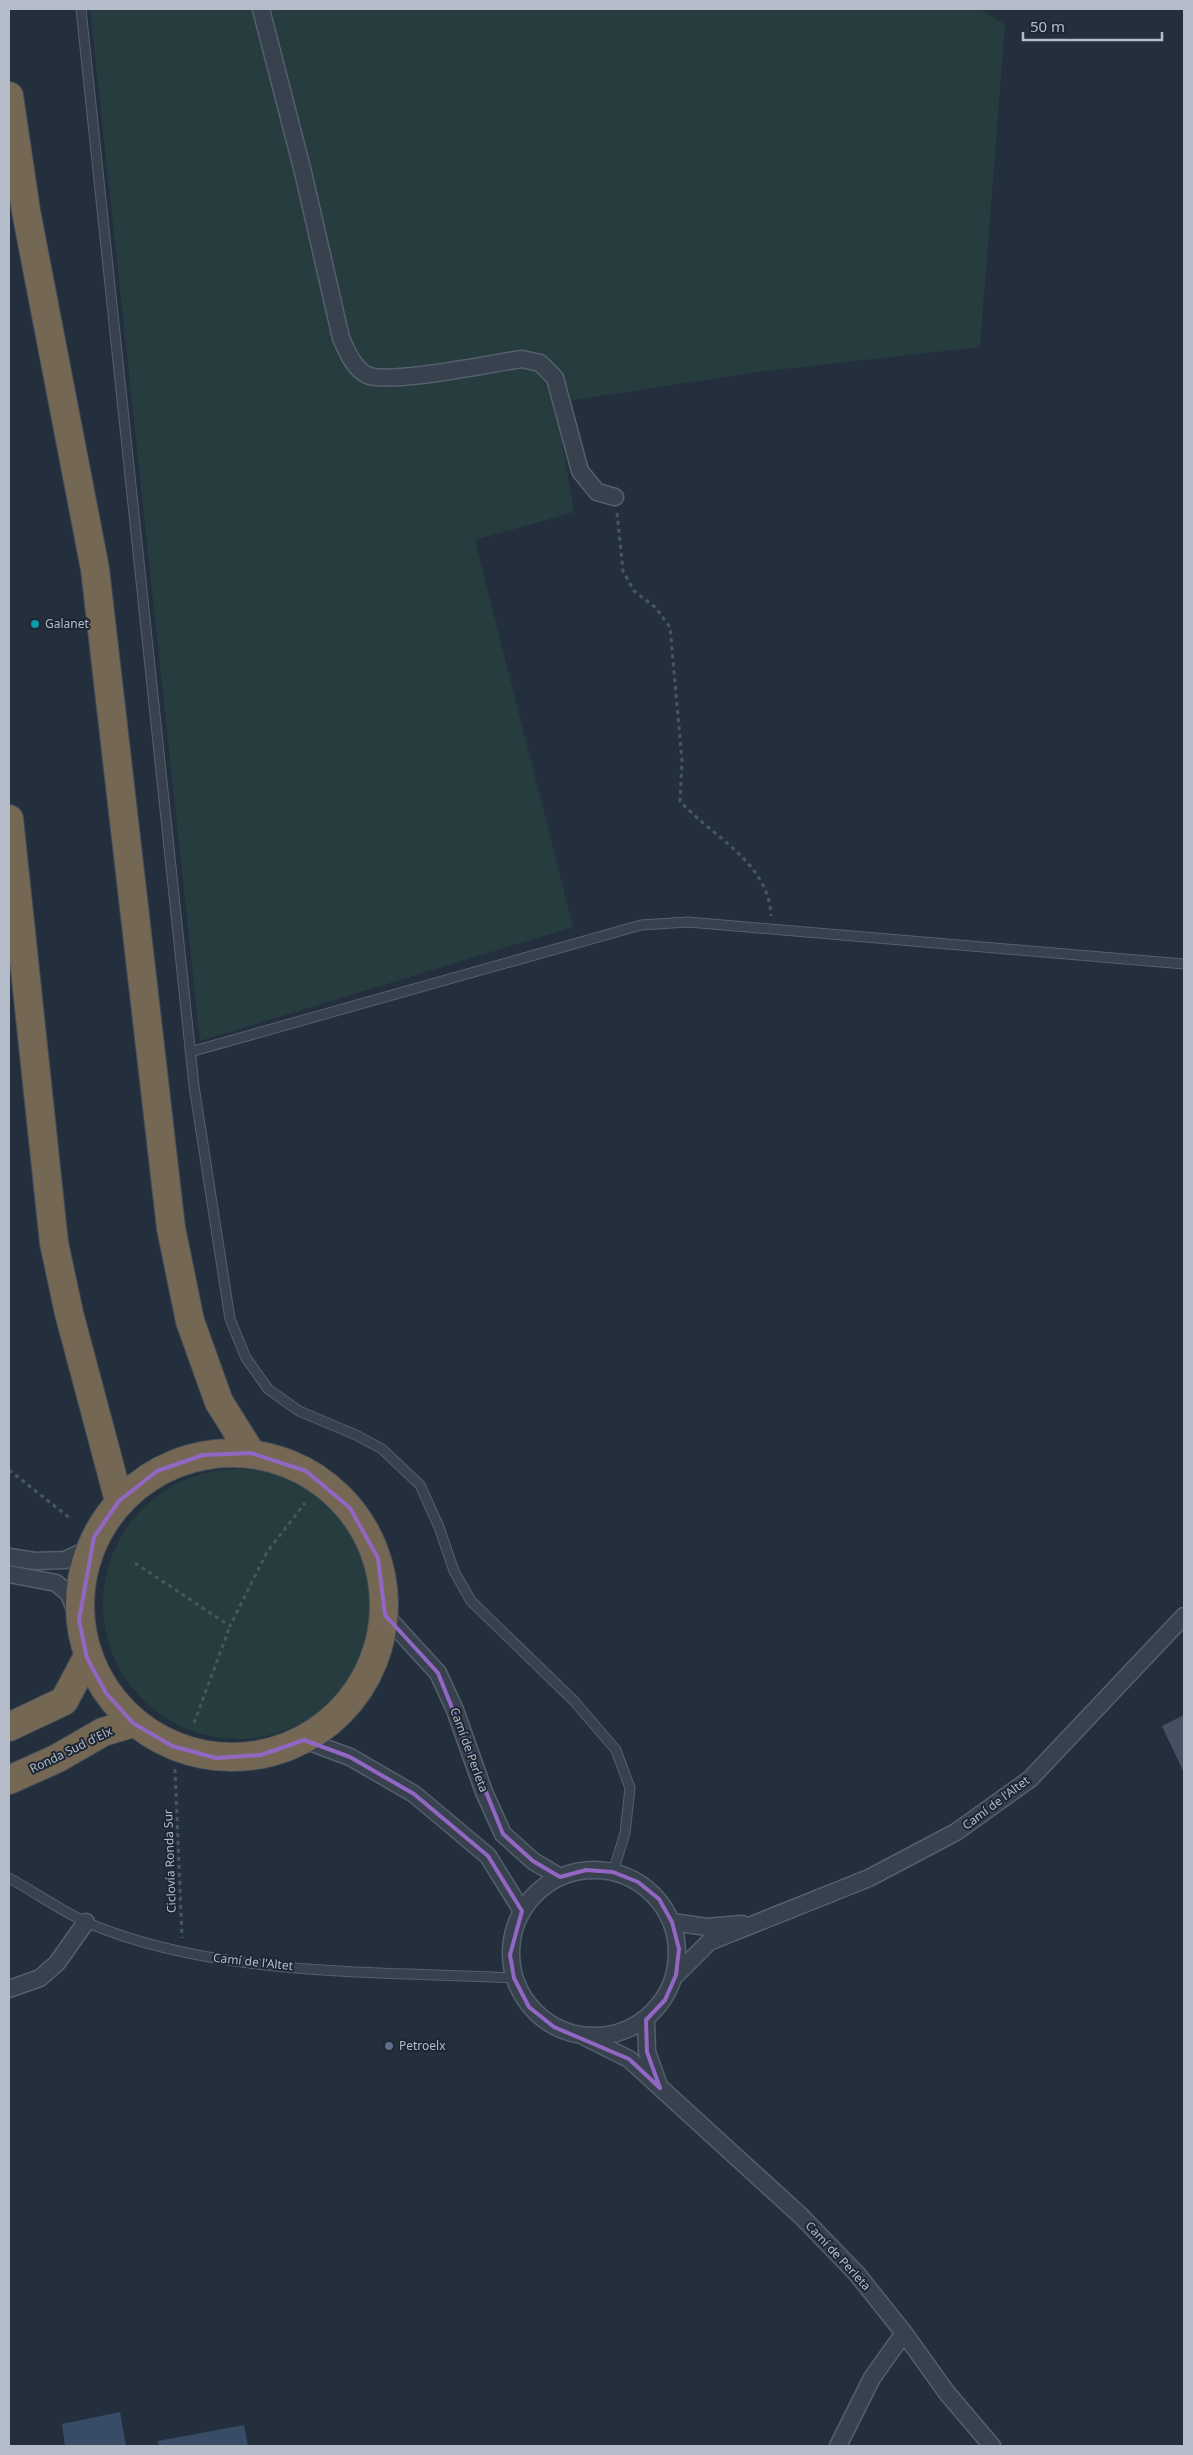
<svg xmlns="http://www.w3.org/2000/svg" width="1193" height="2455" viewBox="0 0 1193 2455" font-family="'Noto Sans',sans-serif">
  <style>
    .green { fill: #263c3f }
    .water { fill: #394c67 }
    .building { fill: #455162 }
    .lines { fill: none; stroke-linecap: round; stroke-linejoin: round }
    .lane-casing { stroke: #565f6c; stroke-width: 11 }
    .street-casing { stroke: #565f6c; stroke-width: 19 }
    .highway-casing { stroke: #434c59; stroke-width: 30 }
    .path { stroke: #44595c; stroke-width: 3; stroke-dasharray: 4 4; stroke-linecap: butt }
    .lane { stroke: #38414e; stroke-width: 9 }
    .street { stroke: #38414e; stroke-width: 16 }
    .highway { stroke: #746855; stroke-width: 28 }
    .marked { fill: none; stroke: #9266c3; stroke-width: 4; stroke-linejoin: round }
    .culture-dot { fill: #0f9aa8; stroke: #1d2633; stroke-width: 2 }
    .service-dot { fill: #5c6f8a; stroke: #1d2633; stroke-width: 2 }
    .labels { text-anchor: middle; stroke-width: 4; stroke-linejoin: round; paint-order: stroke }
    .poi-label { font-size: 12px; fill: #b4bcc9; stroke: #1d2633; text-anchor: start }
    .street-label { font-size: 12px; fill: #b4bcc9; stroke: #1d2633 }
  </style>
  <rect width="100%" height="100%" fill="#242f3e"/>
  <path class="green" d="M90,9H979L1005,24L980,347L757,372L555,403L574,512L475,540L573,927L200,1041Z
    M103 1604a135 135 0 1 1 270 0a135 135 0 1 1-270 0Z"/>
  <path class="water" d="M120,2412L126,2446H65L62,2424Z
    M244,2425L248,2446H159L158,2441Z"/>
  <path class="building" d="M1184,1715V1773L1162,1726Z"/>
  <g class="lines">
    <g class="lane-casing">
      <path id="lane" d="M81,9L194,1086L230,1319L246,1358L268,1389L299,1411L356,1435L382,1449L420,1485L439,1527L454,1571L471,1601L574,1701L616,1750L630,1788L625,1833L613,1872
        M190,1052L641,925L688,922L1184,964
        M9,1878C35,1892 61,1911 88,1923C216,1977 376,1971 514,1978"/>
    </g>
    <g class="street-casing">
      <path id="street" d="M261,9L303,172L341,338C347,351 353,368 367,375C389,385 493,363 522,359L540,363L555,378L580,471L597,492L615,497
        M9,1557L35,1561L65,1560L91,1548
        M9,1574L56,1583L69,1594L79,1620
        M385,1615L438,1673L455,1710L484,1792L503,1834L533,1861L560,1877
        M304,1740L350,1757L414,1794L488,1856L522,1911
        M511 1953a83 83 0 1 1 166 0a83 83 0 1 1-166 0Z
        M672,1922L707,1927L742,1924
        M676,1975L709,1942L869,1878L956,1832L1030,1779L1184,1616
        M9,1989L40,1978L57,1963L86,1922
        M646,2020L647,2052L658,2083
        M585,2037L629,2059L802,2217L857,2274L904,2333L947,2393L992,2446
        M838,2446L872,2378L904,2333"/>
    </g>
    <g class="highway-casing">
      <path id="highway" d="M9,96L26,211L95,569L171,1228L190,1321L219,1402L251,1453
        M9,819L54,1243L69,1313L119,1501
        M80 1605a152 152 0 1 1 304 0a152 152 0 1 1-304 0Z
        M9,1727L64,1701L87,1658
        M9,1780L56,1759L103,1732L133,1723"/>
    </g>
    <path class="path" d="M617,513L623,571L634,591L655,607L670,627L682,761L680,801C712,837 769,862 771,916
      M9,1470L71,1519
      M135,1563L230,1626L267,1552L305,1503
      M194,1723L230,1626
      M175,1769L182,1938"/>
    <use href="#lane" class="lane"/>
    <use href="#street" class="street"/>
    <use href="#highway" class="highway"/>
  </g>
  <path class="marked" d="M251,1453L306,1471L350,1508L378,1558L385,1615L438,1673L503,1834L533,1861L560,1877L586,1870L613,1872L638,1882L659,1899L672,1922L679,1949L676,1975L665,2000L646,2020L647,2052L660,2088L629,2059L554,2027L529,2007L514,1978L510,1955L522,1911L488,1856L414,1794L350,1757L304,1740L261,1755L216,1758L172,1746L133,1723L106,1693L87,1658L79,1620L94,1537L119,1501L157,1471L203,1455Z"/>
  <circle class="culture-dot" cx="35" cy="624" r="5"/>
  <circle class="service-dot" cx="389" cy="2046" r="5"/>
  <g class="labels">
    <g class="poi-label">
      <text x="45" y="628">Galanet</text>
      <text x="399" y="2050">Petroelx</text>
    </g>
    <g class="street-label">
      <text transform="translate(71 1750) rotate(-26)" y="4">Ronda Sud d'Elx</text>
      <text transform="translate(469 1750) rotate(70)" y="4">Camí de Perleta</text>
      <text transform="translate(996 1803) rotate(-37)" y="4">Camí de l'Altet</text>
      <text transform="translate(170 1861) rotate(-92)" y="4">Ciclovía Ronda Sur</text>
      <text transform="translate(253 1962) rotate(6)" y="4">Camí de l'Altet</text>
      <text transform="translate(838 2256) rotate(47)" y="4">Camí de Perleta</text>
    </g>
  </g>
  <rect width="1193" height="2455" fill="none" stroke="#b4bcc9" stroke-width="20"/>
  <path d="M1023 32v8h139v-8" fill="none" stroke="#b4bcc9" stroke-width="2.5"/>
  <text x="1030" y="32" font-size="15" fill="#b4bcc9" stroke="#1d2633" stroke-width="4" paint-order="stroke">50 m</text>
</svg>
